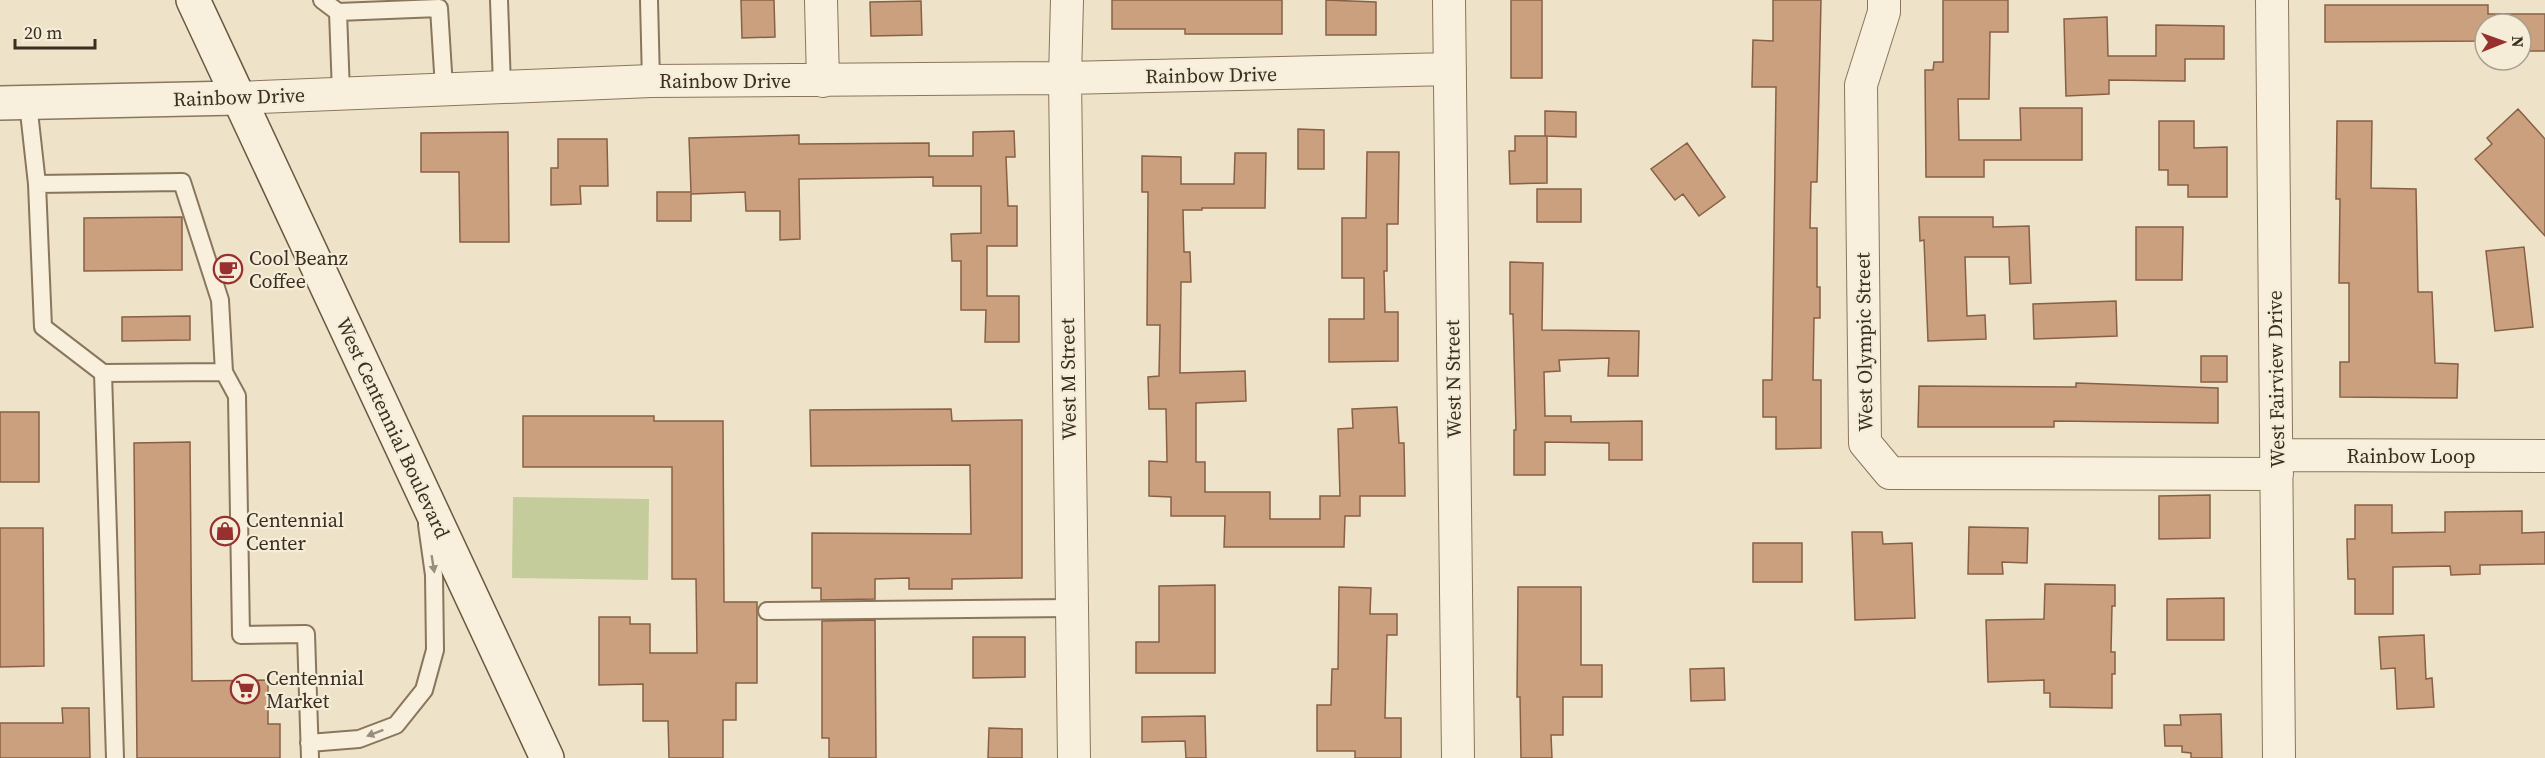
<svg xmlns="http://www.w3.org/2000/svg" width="2545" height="758" viewBox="0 0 2545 758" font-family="'Source Serif 4',serif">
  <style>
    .green { fill: #c5cc9c }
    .building { fill: #caa07f; stroke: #886044; stroke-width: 1.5 }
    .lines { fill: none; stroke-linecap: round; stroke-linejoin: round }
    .service-casing { stroke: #89765d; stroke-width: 20 }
    .minor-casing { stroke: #89765d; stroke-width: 34 }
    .tertiary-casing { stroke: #89765d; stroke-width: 36 }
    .secondary-casing { stroke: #6b5740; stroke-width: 36 }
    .service { stroke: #f8f0dc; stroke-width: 16 }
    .minor { stroke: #f8f0dc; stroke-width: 32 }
    .tertiary { stroke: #f8f0dc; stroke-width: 33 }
    .secondary { stroke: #f8f0dc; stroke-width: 33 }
    .oneway { fill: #998e7e }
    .labels { text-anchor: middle; stroke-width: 4.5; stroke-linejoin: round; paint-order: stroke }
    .street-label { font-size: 20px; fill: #3a2d21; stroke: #f5edd8 }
    .poi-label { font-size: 20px; fill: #3a2d21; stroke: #f5edd8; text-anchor: start }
  </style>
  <rect width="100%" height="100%" fill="#eee3c8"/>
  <path class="green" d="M513,497L649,499L648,580L512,578Z"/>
  <path class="building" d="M741,0H774L775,37L742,38Z
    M1112,0H1282V34H1185V29H1112Z
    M1326,0L1376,2V35H1326Z
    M1511,0H1542V78H1511Z
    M1773,0H1821L1817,182H1811L1810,228H1817V287H1820V318H1814L1813,380H1821V448L1776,449V417H1763V380H1772L1776,87H1752L1753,40L1773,41Z
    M1943,0H2008V32H1990L1989,99H1958L1959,140H2021L2020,108H2082V160H1984V177H1926L1925,70H1933L1934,62H1943Z
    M921,1L922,35L871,36L870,2Z
    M2325,5H2488V14H2545V51H2521V24H2485V41L2325,42Z
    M2107,17L2108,56H2156V25L2224,26V59H2185V81L2109,80V94L2066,96L2064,19Z
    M2518,109L2545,139V236L2475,159L2492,144L2487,138Z
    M1545,111L1576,112V137L1545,136Z
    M2159,121H2194V148L2227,147V197H2188V185H2168V170H2159Z
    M2337,121H2372L2371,188L2416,189L2418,292H2432L2435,363L2458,364L2457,398L2340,397V362H2349V283H2339L2340,199H2336Z
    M1298,129L1324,130V169H1298Z
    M1014,131L1015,157H1006L1008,206H1017V246H987V296H1019V342H985L986,310H961V261H952L951,234L981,233V186H933V177L799,179L800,239L780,240V211H746L745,192L691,194V221H657V192H691L689,138L799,135V144L929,143V156H973V132Z
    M508,132L509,242H460L459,172H421V133Z
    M1515,136H1547V183L1510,184L1509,151H1515Z
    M558,139H607L608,186H580L581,204L551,205V168H558Z
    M1687,143L1725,197L1699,216L1683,194L1675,200L1651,169Z
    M1367,152H1399L1398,224H1387V271H1384L1385,312H1398V361L1329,362V319H1364V278H1342V218H1366Z
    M1235,153H1266L1265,208H1202V210H1183L1184,252H1190L1191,282H1181L1180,373L1245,371L1246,401L1196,403V462H1205V492H1270V519H1320V496H1340L1338,429L1353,428L1352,409L1397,407L1399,443H1404L1405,496H1360V516H1345L1344,547H1224L1225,516H1171V497L1149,496V461L1167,462L1166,409H1149L1148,377L1159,376L1160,325H1147L1148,192H1142V156L1181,157V184H1234Z
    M1537,189H1581V222H1537Z
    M182,217V270L84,271V218Z
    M1919,217H1993V227L2029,226L2031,283L2010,284L2009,257H1965L1967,316L1985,315L1986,339L1928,341L1924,240L1920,241Z
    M2136,227H2183L2182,280H2136Z
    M2524,247L2533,327L2495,331L2486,251Z
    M1510,262L1543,263L1542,330L1639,331L1638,376H1608L1609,358L1559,360L1560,371L1544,372L1545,416H1571V422L1642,421V460H1609V443L1545,442V475H1514V430H1516L1513,314H1510Z
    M2116,301L2117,336L2034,339L2033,304Z
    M190,316V340L122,341V317Z
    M2201,356H2227V382H2201Z
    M2076,383L2218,388V423L2054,421V427H1918L1919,386L2076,387Z
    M951,409L952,421L1022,420V578L952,579V589H909V578L875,579V599L821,600V588H812V533L971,534L970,465L811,466L810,410Z
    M0,412H39V482H0Z
    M523,416H654V421H723L724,602H757V683H736V720H723V758H669L668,721H643V684L599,685V617H630V624H650V653H697L696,579H672V467H523Z
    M190,442L192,681L268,680V724H280V758H137L134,443Z
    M2210,495V538L2159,539V496Z
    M2355,505H2392V533L2445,532V512L2522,511V533L2545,532V564L2480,565V574L2451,575L2450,566L2393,567V614H2355V579H2348L2347,539H2355Z
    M1969,527L2028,528L2027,563L2002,562L2003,574H1968Z
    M0,528H43L44,666L0,667Z
    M1852,532H1882L1883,544L1912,543L1915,618L1855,620Z
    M1753,543H1802V582H1753Z
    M2045,584L2115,585V606H2112L2111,652H2115V674H2112V708L2050,707V693H2044V680L1988,682L1986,620L2044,619Z
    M1215,585V673H1136V642H1159V586Z
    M1339,587L1371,588L1370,614H1397V635H1387L1385,718H1401V758H1355V751H1317V705H1331L1332,669H1338Z
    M1518,587H1581V665H1602V697H1563V735H1551L1552,758H1521L1520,697H1517Z
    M2224,598V640H2167V599Z
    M875,620L876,758H829V738H822V621Z
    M2424,635L2426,679L2432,678L2434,707L2397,709L2395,668L2381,669L2379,637Z
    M973,637H1025V677L973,678Z
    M1724,668L1725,700L1691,701L1690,669Z
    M62,708H89L90,758H0V723H63Z
    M2221,714L2222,758H2191V753L2182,752V746H2165L2164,725H2181L2180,715Z
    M1205,716L1206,758H1186L1185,741L1142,742V717Z
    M989,728L1022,729V758H988Z"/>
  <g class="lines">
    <g class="service-casing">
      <path id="service" d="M322,0L338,12
        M499,0L502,86
        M649,0L651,81
        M341,93L338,12L439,8L444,88
        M28,103L37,184L43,327L103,373L224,372L237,396L241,635L306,634L310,758
        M37,184L182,182L220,300L224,372
        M103,373L115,758
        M767,611L1072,608
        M309,743L359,739L396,725L424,690L435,650L434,575L427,525"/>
    </g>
    <g class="minor-casing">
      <path id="minor" d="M821,0L823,81
        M1067,0L1065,78L1074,758
        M1449,0L1458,758
        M1884,0V12L1861,85L1865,443L1890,473L2277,474
        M2272,0L2279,758
        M237,98L651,81L1065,78L1450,69
        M2277,455L2545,456"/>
    </g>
    <g class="tertiary-casing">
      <path id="tertiary" d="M0,103L237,98"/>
    </g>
    <g class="secondary-casing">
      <path id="secondary" d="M193,0L547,758"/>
    </g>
    <use href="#service" class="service"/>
    <use href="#minor" class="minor"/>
    <use href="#tertiary" class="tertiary"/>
    <use href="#secondary" class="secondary"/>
  </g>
  <defs><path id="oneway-solid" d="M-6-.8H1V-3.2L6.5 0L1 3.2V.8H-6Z" transform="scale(1.5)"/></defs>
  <g class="oneway">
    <use href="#oneway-solid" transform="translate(433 564) rotate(81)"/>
    <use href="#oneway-solid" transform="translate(375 733) rotate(159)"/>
  </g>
  <defs>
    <g id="cafe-ring" transform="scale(1.5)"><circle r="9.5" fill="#f5edd8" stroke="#97302f" stroke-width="1.5"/><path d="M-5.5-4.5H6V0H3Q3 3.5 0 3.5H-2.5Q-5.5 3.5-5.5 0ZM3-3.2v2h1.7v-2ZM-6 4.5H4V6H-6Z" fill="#97302f"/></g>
    <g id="shop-ring" transform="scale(1.5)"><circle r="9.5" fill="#f5edd8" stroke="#97302f" stroke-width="1.5"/><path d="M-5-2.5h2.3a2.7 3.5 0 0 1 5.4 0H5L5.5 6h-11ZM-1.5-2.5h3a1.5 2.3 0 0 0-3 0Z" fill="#97302f"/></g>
    <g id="supermarket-ring" transform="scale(1.5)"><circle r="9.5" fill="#f5edd8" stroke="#97302f" stroke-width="1.5"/><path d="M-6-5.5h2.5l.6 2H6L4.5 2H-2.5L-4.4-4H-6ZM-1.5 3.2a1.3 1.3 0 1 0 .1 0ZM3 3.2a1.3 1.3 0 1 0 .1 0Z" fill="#97302f"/></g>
  </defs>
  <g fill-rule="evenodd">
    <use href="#cafe-ring" x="228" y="269"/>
    <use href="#shop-ring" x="225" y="531"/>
    <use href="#supermarket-ring" x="245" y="689"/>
  </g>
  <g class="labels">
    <g class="street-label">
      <text transform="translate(1211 75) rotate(-1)" y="7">Rainbow Drive</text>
      <text x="725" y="88">Rainbow Drive</text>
      <text transform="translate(239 97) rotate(-2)" y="7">Rainbow Drive</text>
      <text transform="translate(1864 342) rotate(-91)" y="7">West Olympic Street</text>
      <text transform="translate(1068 379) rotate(-91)" y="7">West M Street</text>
      <text transform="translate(1453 379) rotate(-91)" y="7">West N Street</text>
      <text transform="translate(2276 379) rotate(-91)" y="7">West Fairview Drive</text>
      <text transform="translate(393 428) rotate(65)" y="7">West Centennial Boulevard</text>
      <text x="2411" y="463">Rainbow Loop</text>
    </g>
    <g class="poi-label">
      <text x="249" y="265">Cool Beanz<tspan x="249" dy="23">Coffee</tspan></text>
      <text x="246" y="527">Centennial<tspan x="246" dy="23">Center</tspan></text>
      <text x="266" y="685">Centennial<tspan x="266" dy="23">Market</tspan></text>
    </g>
  </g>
  <g transform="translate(2503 42) rotate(89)"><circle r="28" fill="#f5edd8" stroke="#aaa08f" stroke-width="1.5"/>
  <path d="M0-4.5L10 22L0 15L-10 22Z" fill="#97302f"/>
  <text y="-9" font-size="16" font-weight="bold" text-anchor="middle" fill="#3a2d21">N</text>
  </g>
  <path d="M15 39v9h80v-9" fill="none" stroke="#3a2d21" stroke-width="3"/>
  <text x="24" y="39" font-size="18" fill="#3a2d21" stroke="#f5edd8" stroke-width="4.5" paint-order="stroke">20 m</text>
</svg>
